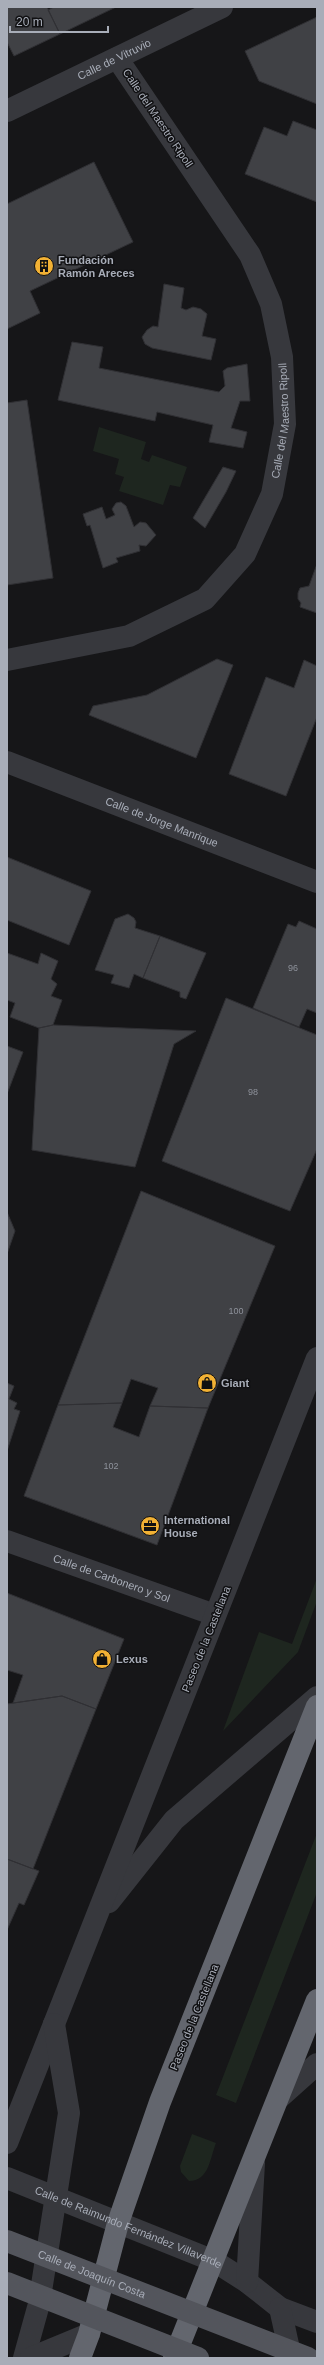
<svg xmlns="http://www.w3.org/2000/svg" width="324" height="2365" viewBox="0 0 324 2365" font-family="Arial,sans-serif">
  <style>
    .green { fill: #1e261f }
    .building { fill: #404145; stroke: #303034 }
    .lines { fill: none; stroke-linecap: round; stroke-linejoin: round }
    .minor { stroke: #37383d; stroke-width: 22 }
    .highway { stroke: #63666e; stroke-width: 22 }
    .major-bridge { stroke: #53555c; stroke-width: 22 }
    .labels { text-anchor: middle; stroke-width: 3; stroke-linejoin: round; paint-order: stroke }
    .number-label { font-size: 9px; fill: #8e929b }
    .street-label { font-size: 11px; fill: #a8adb8; stroke: #111113 }
    .poi-label { font-size: 11px; font-weight: bold; fill: #a8adb8; stroke: #111113; text-anchor: start }
  </style>
  <rect width="100%" height="100%" fill="#161618"/>
  <path class="green" d="M99,427L146,442L141,459L149,462L152,455L187,467L180,487L170,485L163,505L119,491L124,477L115,474L119,459L93,451Z
    M317,1578V1601L298,1652L223,1731L259,1632L292,1644Z
    M317,1833V1892L236,2103L216,2095Z
    M192,2134L216,2143C210,2158 209,2181 189,2181L181,2172L180,2166Z"/>
  <path class="building" d="M7,7H47L60,34L14,56L7,42Z
    M54,7H116L60,34L48,10Z
    M317,17V104L259,81L245,51Z
    M293,121L317,130V202L245,174L264,127L287,136Z
    M94,162L133,242L30,291L40,313L7,329V204Z
    M164,284L184,288L181,308L186,310L193,307L201,309L207,314L202,336L216,339L211,360L152,348L145,344L142,337L147,330L153,326L158,327Z
    M72,342L103,347L99,368L219,392L225,386L223,371L227,368L247,364L250,401H240L231,428L247,432L243,448L209,442L213,425L157,412L155,421L58,400Z
    M27,400L53,578L7,585V403Z
    M223,467L236,471L226,492L205,528L193,518Z
    M121,502L126,506L134,527L140,522L146,523L156,535L146,546L139,545L140,551L116,558L118,562L103,568L90,525L87,526L83,514L102,507L106,519L115,515L112,509L116,503Z
    M317,564V613L300,607L301,603L298,599V593L300,588L309,586Z
    M217,659L233,665L196,758L89,715L93,706L147,695Z
    M304,660L317,666V717L286,796L229,774L266,677L294,688Z
    M7,857L91,891L69,945L7,920Z
    M128,914L134,918L136,922L135,928L160,936L143,978L134,974L129,988L111,983L114,975L95,970L115,919Z
    M299,921L317,929V1013L307,1009L299,1027L253,1008L288,924L296,927Z
    M160,936L206,953L186,999L180,997V992L143,978Z
    M7,953L38,964L41,953L58,961L51,979L57,984L51,996L62,1000L53,1025L39,1028L10,1017L15,1003L7,1000Z
    M226,998L317,1035V1149L290,1211L162,1161Z
    M53,1025L196,1031L174,1044L135,1167L32,1150L39,1028Z
    M7,1046L23,1052L7,1094Z
    M141,1191L275,1246L208,1408L150,1406L158,1388L131,1379L122,1403L58,1405Z
    M7,1212L15,1231L7,1254Z
    M7,1383L14,1386L9,1399L17,1403L14,1409L20,1411L7,1451Z
    M122,1403L113,1427L139,1437L150,1406L208,1408L157,1545L24,1496L58,1405Z
    M7,1593L124,1639L96,1709L62,1696L13,1703L23,1675L7,1670Z
    M62,1696L96,1709L33,1869L7,1859V1704Z
    M7,1859L39,1871L24,1905L19,1903L7,1930Z"/>
  <g class="lines">
    <g class="minor">
      <path id="s1" d="M7,111L222,7"/>
      <path id="s2" d="M7,660L129,636L205,599L245,554L272,494L285,424L282,357L271,304L250,255L117,58"/>
      <path id="s3" d="M7,762L317,882"/>
      <path id="s4" d="M7,1541L215,1615"/>
      <path d="M109,1902L174,1820L317,1697"/>
      <path d="M279,2098L317,2064"/>
      <path d="M7,2143L317,1358"/>
      <path id="s5" d="M7,2178L214,2261L247,2282L280,2308L317,2322"/>
      <path d="M247,2282L254,2163"/>
      <path d="M280,2308L291,2358"/>
      <path d="M24,2358L39,2304L69,2113L54,2024"/>
      <path d="M31,2358L89,2334"/>
    </g>
    <path class="highway" d="M80,2358L89,2334L118,2223L160,2102L317,1706
      M174,2358L317,2000"/>
    <g class="major-bridge">
      <path id="s6" d="M7,2241L308,2358"/>
      <path d="M7,2283L198,2358"/>
    </g>
  </g>
  <defs>
    <g id="building-disc" transform="scale(1)"><circle r="9.5" fill="#f2b134" stroke="#111113"/><path d="M-4-6H4V6H1V3H-1V6H-4ZM-2.5-4.3h1.7v1.8h-1.7ZM.8-4.3h1.7v1.8H.8ZM-2.5-1h1.7V.8h-1.7ZM.8-1h1.7V.8H.8Z" fill="#111"/></g>
    <g id="shop-disc" transform="scale(1)"><circle r="9.5" fill="#f2b134" stroke="#111113"/><path d="M-5-2.5h2.3a2.7 3.5 0 0 1 5.4 0H5L5.5 6h-11ZM-1.5-2.5h3a1.5 2.3 0 0 0-3 0Z" fill="#111"/></g>
    <g id="office-disc" transform="scale(1)"><circle r="9.5" fill="#f2b134" stroke="#111113"/><path d="M-6-3h4V-5.5h4V-3h4V5H-6ZM-1-4.5V-3h2v-1.5ZM-6 0V1H6V0Z" fill="#111"/></g>
  </defs>
  <g fill-rule="evenodd">
    <use href="#building-disc" x="44" y="266"/>
    <use href="#shop-disc" x="207" y="1383"/>
    <use href="#office-disc" x="150" y="1526"/>
    <use href="#shop-disc" x="102" y="1659"/>
  </g>
  <g class="labels">
    <g class="number-label">
      <text x="293" y="971">96</text>
      <text x="253" y="1095">98</text>
      <text x="236" y="1314">100</text>
      <text x="111" y="1469">102</text>
    </g>
    <g class="street-label">
      <text dy="4" stroke="none"><textPath href="#s1" startOffset="119">Calle de Vitruvio</textPath></text>
      <text transform="translate(158 118) rotate(56)" y="4">Calle del Maestro Ripoll</text>
      <text dy="4" stroke="none"><textPath href="#s2" startOffset="409">Calle del Maestro Ripoll</textPath></text>
      <text dy="4" stroke="none"><textPath href="#s3" startOffset="166">Calle de Jorge Manrique</textPath></text>
      <text dy="4" stroke="none"><textPath href="#s4" startOffset="111">Calle de Carbonero y Sol</textPath></text>
      <text transform="translate(206 1639) rotate(-68)" y="4">Paseo de la Castellana</text>
      <text transform="translate(194 2017) rotate(-68)" y="4">Paseo de la Castellana</text>
      <text dy="4" stroke="none"><textPath href="#s5" startOffset="131">Calle de Raimundo Fernández Villaverde</textPath></text>
      <text dy="4" stroke="none"><textPath href="#s6" startOffset="91">Calle de Joaquín Costa</textPath></text>
    </g>
    <g class="poi-label">
      <text x="58" y="264">Fundación<tspan x="58" dy="13">Ramón Areces</tspan></text>
      <text x="221" y="1387">Giant</text>
      <text x="164" y="1524">International<tspan x="164" dy="13">House</tspan></text>
      <text x="116" y="1663">Lexus</text>
    </g>
  </g>
  <rect width="324" height="2365" fill="none" stroke="#a8adb8" stroke-width="16"/>
  <path d="M10 26v6h98v-6" fill="none" stroke="#a8adb8" stroke-width="2"/>
  <text x="16" y="26" font-size="12" fill="#a8adb8" stroke="#111113" stroke-width="3" paint-order="stroke">20 m</text>
</svg>
